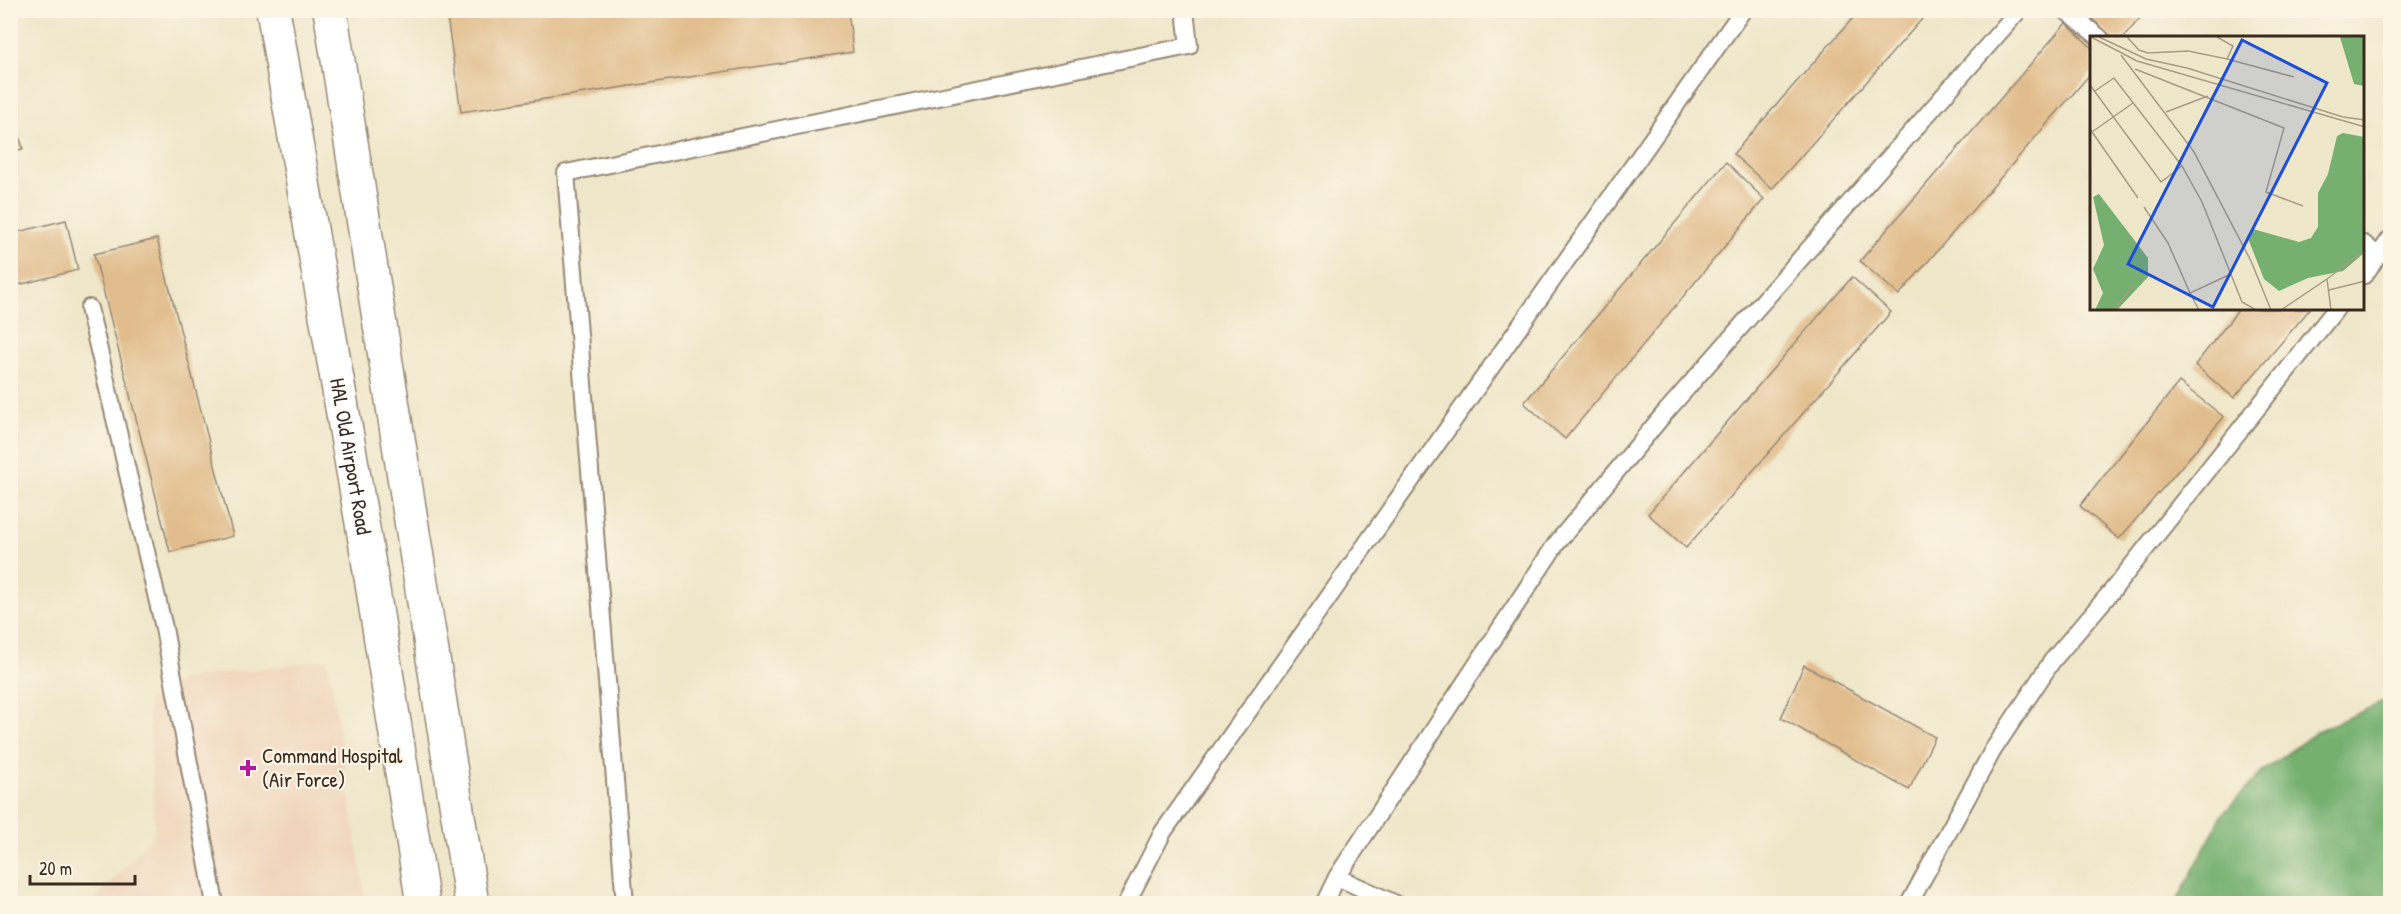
<svg xmlns="http://www.w3.org/2000/svg" width="2401" height="914" viewBox="0 0 2401 914" font-family="'Patrick Hand',sans-serif">
  <style>
    .built { fill: #f0d5bc }
    .forest { fill: #75b070; stroke: #586d47; stroke-width: 1.5 }
    .building { fill: #e1bd8d }
    .lines { fill: none; stroke-linecap: round; stroke-linejoin: round }
    .lane-casing { stroke: #958874; stroke-width: 20 }
    .primary-casing { stroke: #958874; stroke-width: 36 }
    .lane { stroke: #fff; stroke-width: 16 }
    .primary { stroke: #fff; stroke-width: 33 }
    .poi-dot { fill: #b5179e; stroke: #fcf5e5; stroke-width: 2 }
    .labels { text-anchor: middle; stroke-width: 4.5; stroke-linejoin: round; paint-order: stroke }
    .street-label { font-size: 21px; fill: #3b2a1e; stroke: #fcf5e5 }
    .poi-label { font-size: 21px; fill: #3b2a1e; stroke: #fcf5e5; text-anchor: start }
    .inset-road { fill: none; stroke: #a79b85; stroke-width: 1.5 }
    .view { fill: #1d4ed8; fill-opacity: 0.15; stroke: #1d4ed8; stroke-width: 3 }
    .inset-edge { fill: none; stroke: #3b2a1e; stroke-width: 3 }
  </style>
  <rect width="100%" height="100%" fill="#fcf5e5"/>
  <filter id="ink" filterUnits="userSpaceOnUse"><feTurbulence type="fractalNoise" baseFrequency=".0167" numOctaves="2"/><feDisplacementMap in="SourceGraphic" scale="12" xChannelSelector="R" yChannelSelector="G"/><feConvolveMatrix kernelMatrix="1 2 1 2 8 2 1 2 1" color-interpolation-filters="sRGB"/></filter>
  <filter id="wash" filterUnits="userSpaceOnUse"><feTurbulence type="fractalNoise" baseFrequency=".008" numOctaves="4" result="noise"/><feDisplacementMap in="SourceGraphic" scale="24" xChannelSelector="R" yChannelSelector="G"/><feGaussianBlur stdDeviation="1.35" result="paint"/><feColorMatrix in="noise" values="0 0 0 0 0 0 0 0 0 0 0 0 0 0 0 0 0 1.4 0 .05"/><feComposite in="paint" operator="in"/></filter>
  <g filter="url(#wash)">
    <rect width="100%" height="100%" fill="#efe7ca"/>
    <path class="built" d="M328,659L366,903L91,904L155,833L148,702L184,679Z"/>
    <path class="forest" d="M1620,11H1661L1649,17Z
      M2390,699V903H2176L2222,815L2264,770L2318,731Z"/>
    <g id="blocks">
      <path class="building" d="M446,10H848L853,52L461,112Z
        M1860,10H1930L1772,189L1733,154Z
        M2083,10H2147L2123,38H2113Z
        M2066,23L2092,48V72L1899,295L1860,261Z
        M10,105L23,149L10,152Z
        M1726,162L1764,199L1565,439L1524,403Z
        M66,220L78,270L10,287V234Z
        M157,239L233,536L170,552L94,254Z
        M1852,277L1891,312L1686,548L1648,514Z
        M2239,309H2310L2234,398L2195,365Z
        M2179,382L2224,417L2119,539L2080,506Z
        M1804,665L1935,737L1909,790L1781,718Z"/>
    </g>
  </g>
  <g filter="url(#ink)">
    <use href="#blocks" fill-opacity="0" stroke="#958874" stroke-width="1.5"/>
    <g class="lines">
      <g class="lane-casing">
        <path id="lane" d="M2065,10L2100,38
          M2364,244L2378,256L2390,239
          M2364,275L2378,256
          M89,308L164,628L215,904
          M1337,877L1396,904
          M625,904L566,173L1189,46L1185,10
          M1126,904L1163,832L1743,10
          M1324,904L1337,877L1556,544L1664,414L2019,10
          M1909,904L1993,750L2052,661L2111,592L2336,309"/>
      </g>
      <g class="primary-casing">
        <g id="primary">
          <path id="s1" d="M273,10L366,546L423,904"/>
          <path d="M330,10L472,904"/>
        </g>
      </g>
      <use href="#lane" class="lane"/>
      <use href="#primary" class="primary"/>
    </g>
  </g>
  <path class="poi-dot" d="M245 759h6v6h6v6h-6v6h-6v-6h-6v-6h6z"/>
  <g class="labels">
    <g class="street-label">
      <text dy="7" stroke="none"><textPath href="#s1" startOffset="453">HAL Old Airport Road</textPath></text>
    </g>
    <g class="poi-label">
      <text x="262" y="763">Command Hospital<tspan x="262" dy="24">(Air Force)</tspan></text>
    </g>
  </g>
  <g transform="translate(2090 36)">
    <rect width="274" height="274" fill="#efe7ca"/>
    <path d="M250,1H274V50L264,48ZM253,97L274,101V217L253,235L218,242L189,255L174,243L157,200L163,193L209,206L221,202L228,191V157L238,138L247,100ZM9,158L58,222V241L27,274H5L13,257L3,233L14,209L3,161Z" fill="#75b070"/>
    <path class="inset-road" d="M1,1L47,25L275,91M9,1L56,23L97,32L253,81L275,84M37,1L49,14L58,17L98,15L137,23L143,10L127,1M31,19L104,116L161,225L181,274M137,23L204,41M45,33L194,92L176,156L213,170M0,49L71,146L92,130M5,55L24,42L92,130L112,166L152,266L166,274M76,76L118,60M0,93L48,162M2,96L43,67M54,171L78,207L100,257M237,243L275,214M239,254L275,245M23,274L43,250M109,274L100,257L141,238M191,274L237,243L241,274"/>
    <path class="view" d="M152,4L237,47L123,271L38,228Z"/>
    <rect width="274" height="274" class="inset-edge"/>
  </g>
  <rect width="2401" height="914" fill="none" stroke="#fcf5e5" stroke-width="36"/>
  <path d="M30 875v9h105v-9" fill="none" stroke="#3b2a1e" stroke-width="3"/>
  <text x="39" y="875" font-size="18" fill="#3b2a1e" stroke="#fcf5e5" stroke-width="4.5" paint-order="stroke">20 m</text>
</svg>
